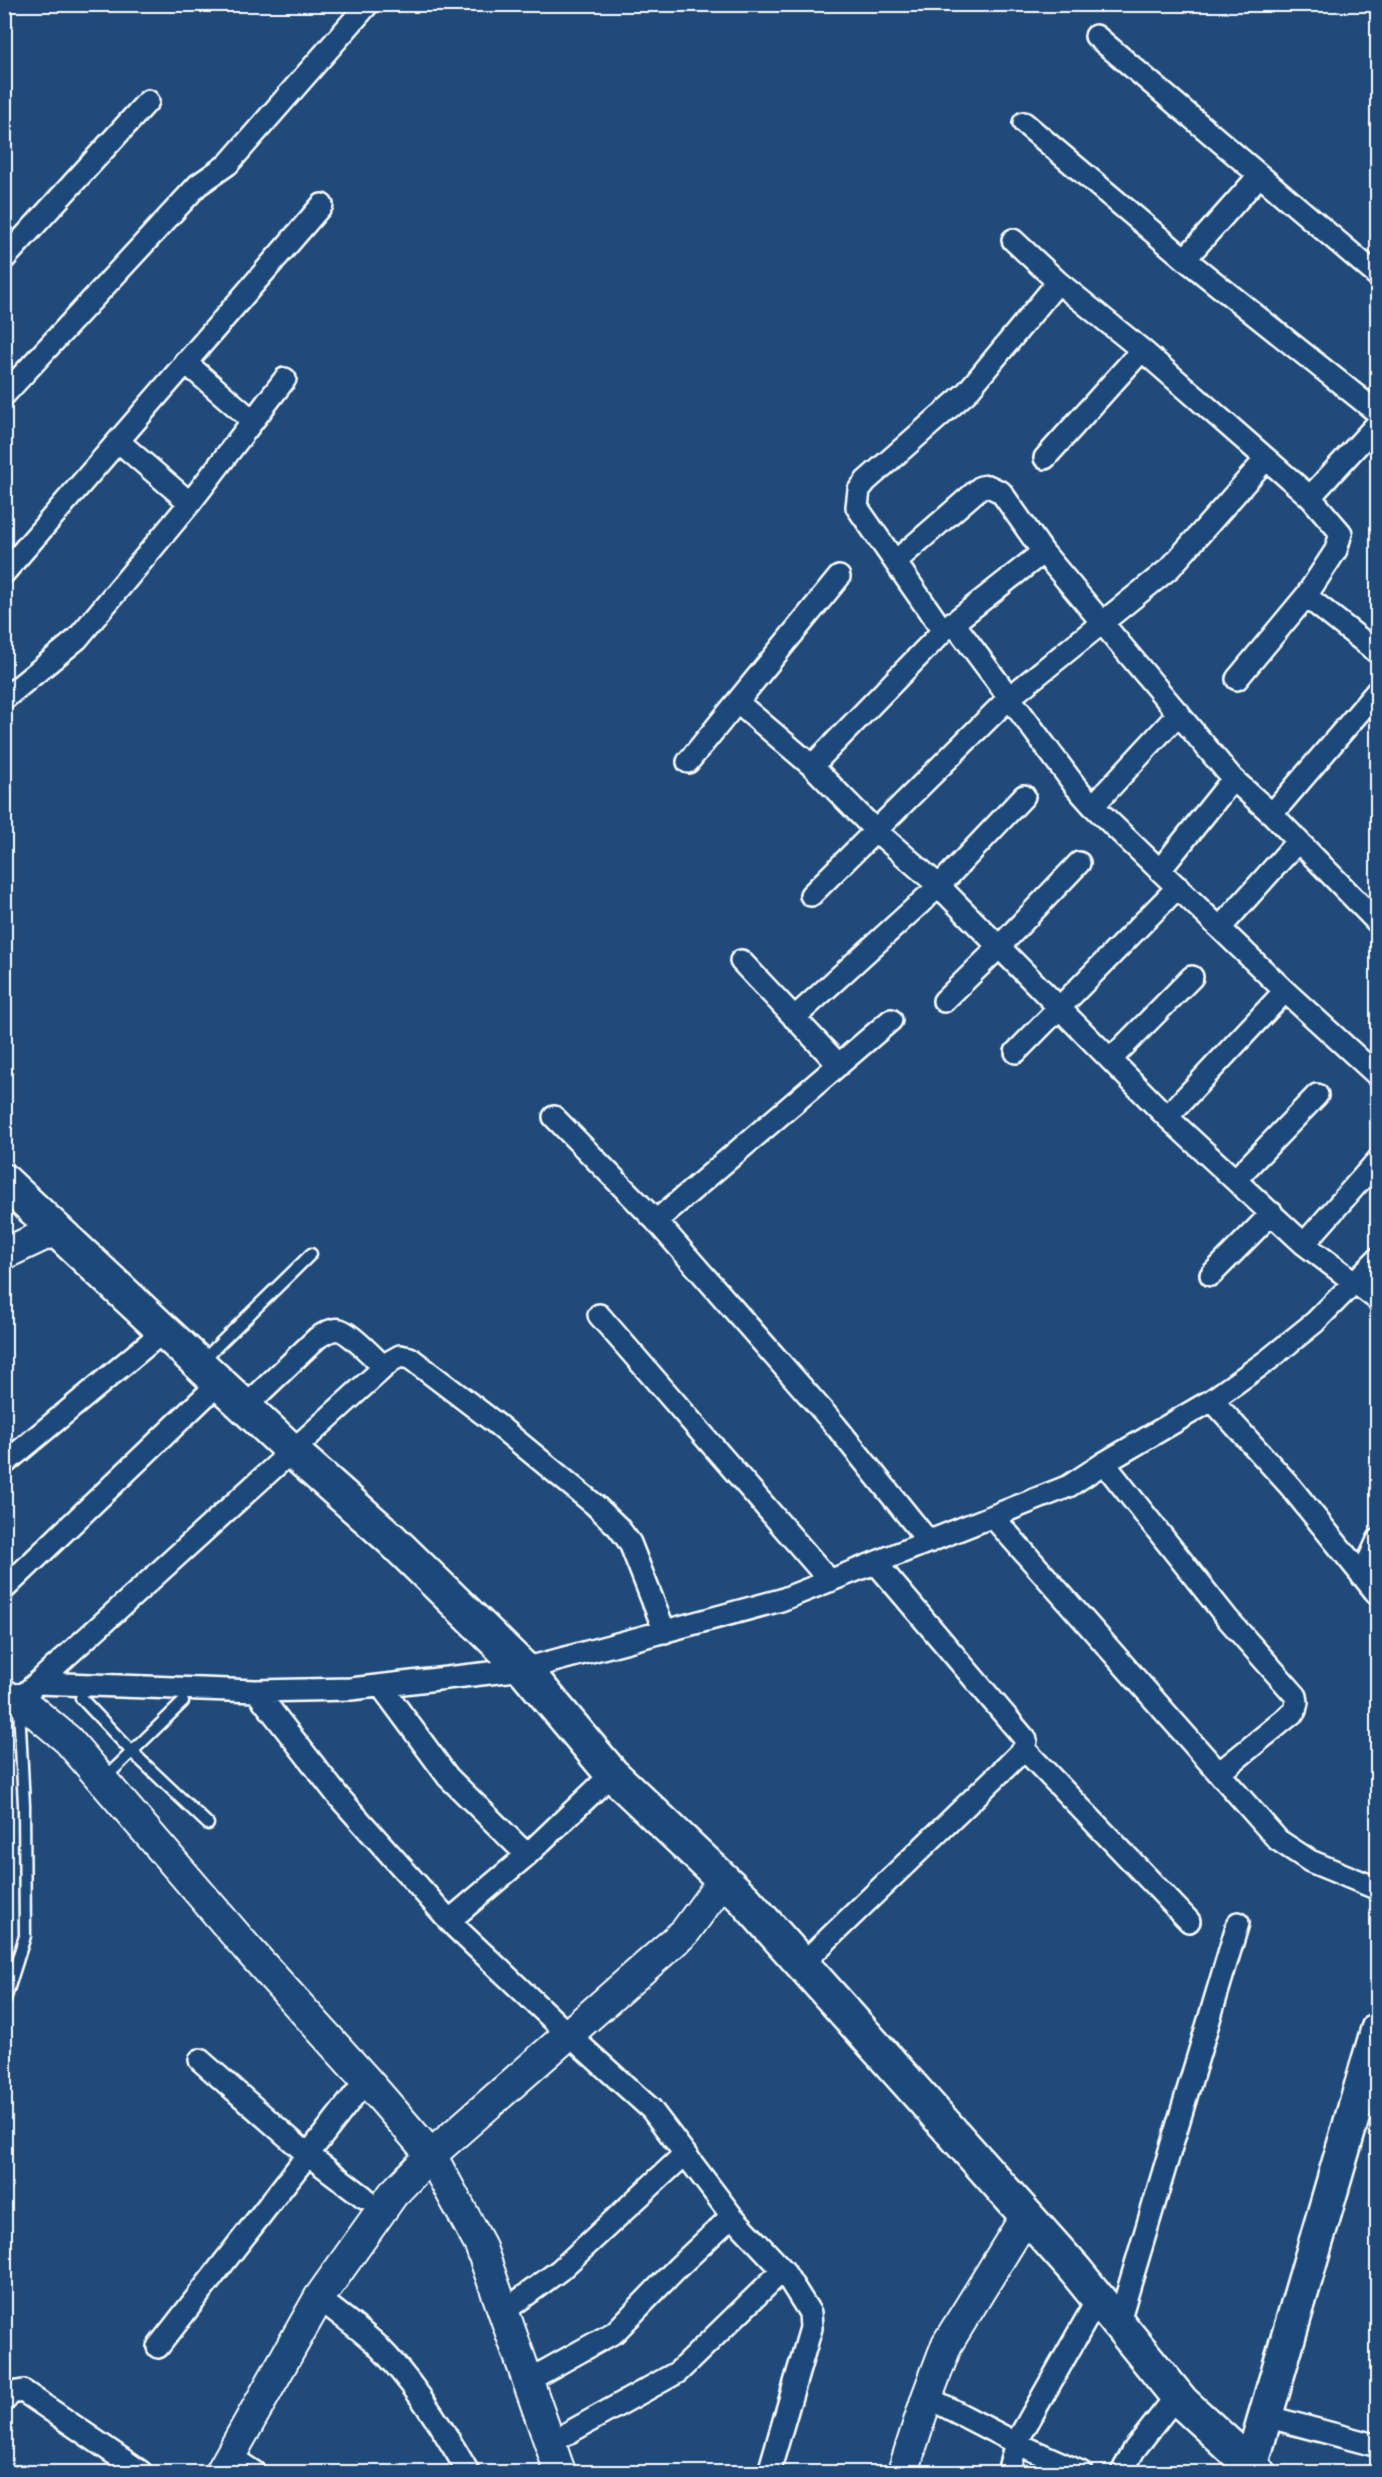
<svg xmlns="http://www.w3.org/2000/svg" width="1382" height="2477" viewBox="0 0 1382 2477" font-family="Caveat,sans-serif">
  <style>
    .lines { fill: none; stroke-linecap: round; stroke-linejoin: round }
    .lane-casing { stroke: #fff; stroke-width: 15 }
    .street-casing { stroke: #fff; stroke-width: 26 }
    .secondary-casing { stroke: #fff; stroke-width: 34 }
    .highway-casing { stroke: #fff; stroke-width: 38 }
    .lane { stroke: #1f4a7a; stroke-width: 10 }
    .street { stroke: #1f4a7a; stroke-width: 21 }
    .secondary { stroke: #1f4a7a; stroke-width: 30 }
    .highway { stroke: #1f4a7a; stroke-width: 33 }
  </style>
  <rect width="100%" height="100%" fill="#1f4a7a"/>
  <filter id="ink" filterUnits="userSpaceOnUse"><feTurbulence type="fractalNoise" baseFrequency=".0167" numOctaves="2"/><feDisplacementMap in="SourceGraphic" scale="12" xChannelSelector="R" yChannelSelector="G"/><feConvolveMatrix kernelMatrix="1 2 1 2 8 2 1 2 1" color-interpolation-filters="sRGB"/></filter>
  <g filter="url(#ink)">
    <g class="lines">
      <g class="lane-casing">
        <path id="lane" d="M202,1361L311,1254
          M81,1698L132,1752L208,1824
          M104,1779L183,1702
          M4,2003L25,1936L24,1805L19,1707"/>
      </g>
      <g class="street-casing">
        <path id="street" d="M1096,36L1378,276
          M1024,123L1185,259L1378,413
          M1013,240L1058,282L1142,350L1310,497L1341,533L1336,550L1306,596L1378,653
          M4,259L148,101
          M1185,259L1259,176
          M185,362L253,421
          M4,395L198,185L228,164L368,4
          M118,441L190,503
          M1045,458L1142,350
          M1310,497L1378,423
          M896,561L981,487L988,486L1001,492L1043,552L1233,779L1272,814L1378,923
          M4,573L322,205
          M953,622L1076,787L1093,806L1285,991L1378,1076
          M943,631L857,507L859,490L866,481L967,392L1058,282
          M1237,679L1306,596
          M4,699L77,639L190,503L285,379
          M737,702L812,766L875,830L939,886L1167,1117L1304,1244L1378,1300
          M688,762L839,577
          M812,766L943,631L1043,552
          M1093,806L1179,713
          M1272,814L1378,690
          M1160,870L1233,779
          M811,895L1009,698L1170,568L1266,459
          M1220,928L1298,841
          M741,961L839,1065
          M944,1001L999,947L1079,863
          M794,1018L939,886L1024,796
          M1016,1052L1178,887
          M1111,1059L1192,977
          M554,1117L656,1221L835,1425L929,1542
          M1167,1117L1285,991
          M1236,1179L1317,1095
          M656,1221L891,1020
          M1304,1244L1378,1160
          M1211,1275L1272,1213
          M599,1315L830,1581
          M1212,1400L1290,1486L1378,1595
          M245,1407L317,1338C324,1334 332,1328 340,1330C352,1334 374,1358 384,1367
          M1104,1463L1227,1618L1296,1696L1297,1702L1295,1711L1219,1773
          M4,1464L165,1330
          M993,1517L1278,1840L1310,1861L1378,1889
          M1362,1576L1378,1540
          M4,1589L219,1383
          M37,1683L391,1361L400,1356L410,1358L494,1422L595,1505L618,1527L630,1543L665,1632
          M381,1686L448,1777L527,1855
          M4,1689L19,1699L37,1683L256,1691L351,1689L524,1669L781,1600L1069,1486L1104,1463L1212,1400L1268,1360L1315,1322L1378,1258
          M256,1691L338,1796L456,1928L569,2035L651,2109L732,2216L783,2270L810,2313L811,2328L769,2472
          M1024,1749L1189,1921
          M449,1921L527,1855L612,1774
          M802,1964L1008,1765L1024,1749L1026,1740L876,1563
          M200,2060L307,2154L364,2197
          M319,2298C338,2314 359,2328 377,2345C413,2381 443,2428 468,2472
          M503,2312L560,2270L685,2154
          M1119,2321L1238,1923
          M158,2347L366,2080
          M529,2380L615,2332L676,2269L732,2216
          M927,2397L1016,2443L1081,2472
          M4,2401L11,2393L23,2391L141,2472
          M1265,2416L1378,2446
          M550,2443L678,2372L783,2270
          M230,2456L254,2472
          M1008,2472L1016,2443L1099,2297
          M1122,2472L1134,2450L1178,2394"/>
      </g>
      <g class="secondary-casing">
        <path id="secondary" d="M4,1254L57,1229
          M19,1699L68,1740L247,1948L366,2080L431,2155L393,2194L319,2298L221,2472
          M560,2472L480,2245L431,2155L685,1932L724,1879
          M903,2472L927,2397L947,2344L1026,2216"/>
      </g>
      <g class="highway-casing">
        <path id="highway" d="M4,1181L291,1450L390,1538L524,1669L612,1774L745,1900L1075,2270L1182,2402L1258,2472
          M1249,2472L1378,2029"/>
      </g>
      <use href="#lane" class="lane"/>
      <use href="#street" class="street"/>
      <use href="#secondary" class="secondary"/>
      <use href="#highway" class="highway"/>
    </g>
  </g>
  <rect width="1382" height="2477" fill="none" stroke="#1f4a7a" stroke-width="24"/>
  <rect x="12" y="12" width="1358" height="2453" fill="none" stroke="#fff" stroke-width="2" filter="url(#ink)"/>
</svg>
